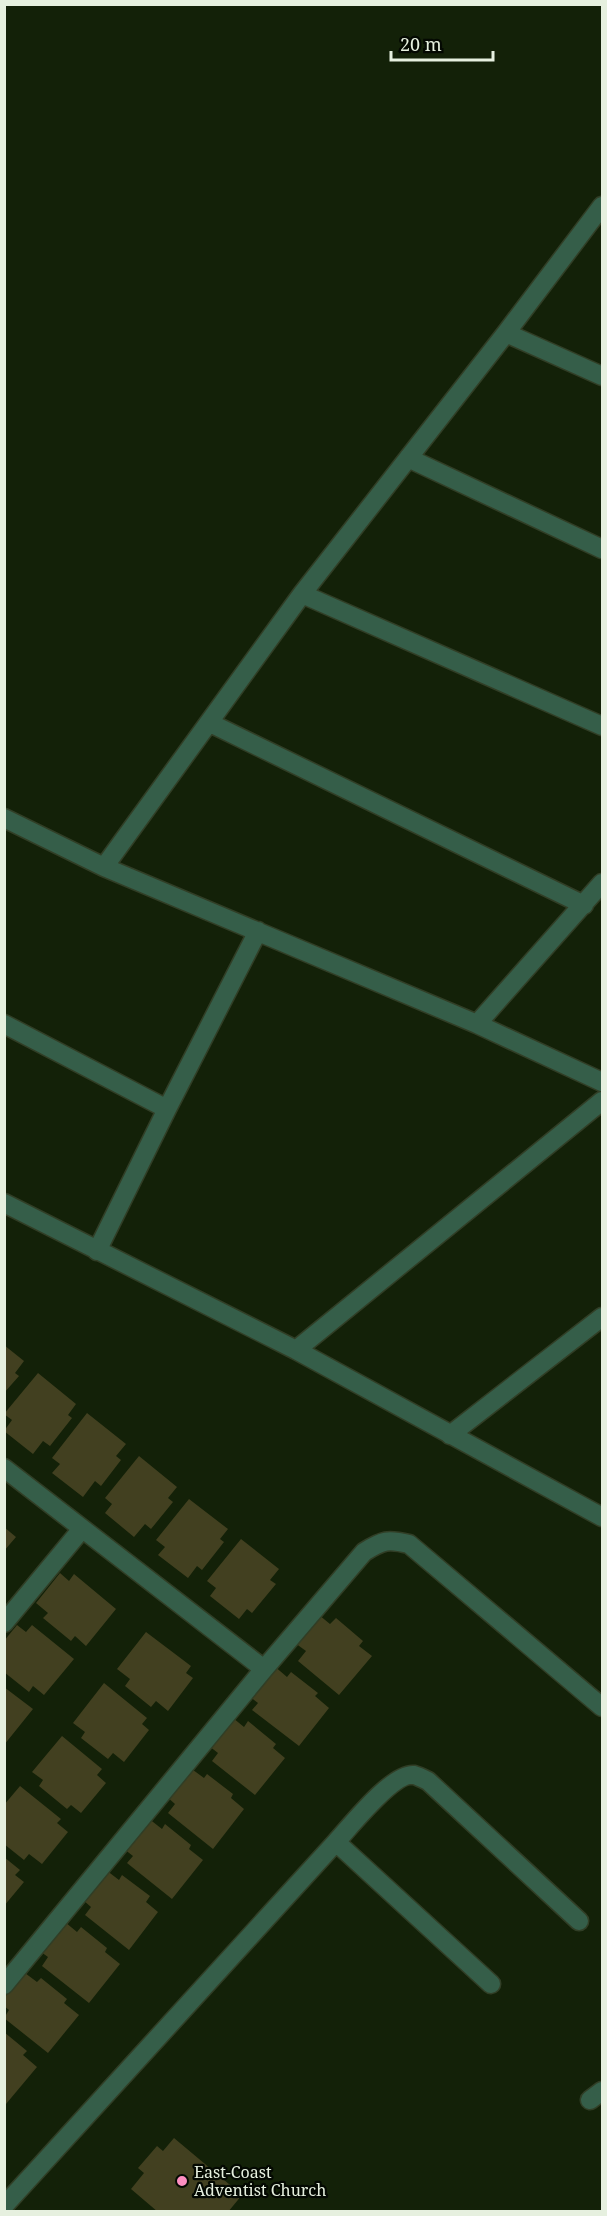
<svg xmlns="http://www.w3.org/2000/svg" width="607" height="2216" viewBox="0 0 607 2216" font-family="'Noto Serif',serif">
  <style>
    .building { fill: #424020 }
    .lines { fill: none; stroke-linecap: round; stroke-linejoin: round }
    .minor-casing { stroke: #313e26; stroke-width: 21 }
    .minor { stroke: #355e49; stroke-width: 18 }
    .poi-dot { fill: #fd8ec0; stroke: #040902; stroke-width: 2 }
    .labels { text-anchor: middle; stroke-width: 4.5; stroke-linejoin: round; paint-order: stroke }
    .poi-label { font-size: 16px; fill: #e6f0df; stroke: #040902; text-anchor: start }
  </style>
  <rect width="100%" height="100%" fill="#132108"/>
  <path class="building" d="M4,1345L24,1361L15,1373L19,1376L4,1393Z
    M38,1373L76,1404L68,1415L72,1418L50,1446L43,1441L33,1454L4,1431L12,1420L4,1414Z
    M87,1413L126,1444L116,1456L121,1460L101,1486L95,1481L83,1497L52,1473L60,1464L52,1458Z
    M139,1456L177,1487L168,1498L173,1502L151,1529L145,1524L134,1537L105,1513L112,1504L105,1498Z
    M189,1499L228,1529L220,1539L224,1542L202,1570L197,1566L188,1578L158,1555L165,1547L156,1540Z
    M4,1527L16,1537L4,1551Z
    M241,1539L279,1569L270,1580L276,1584L252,1613L247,1609L239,1619L210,1596L216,1588L207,1581Z
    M60,1573L69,1581L74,1574L116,1609L86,1646L75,1636L71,1641L43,1618L48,1613L36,1603Z
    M319,1615L330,1624L336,1618L363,1641L359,1646L372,1656L339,1695L298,1661L306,1651L295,1643Z
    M17,1625L26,1632L32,1625L74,1659L44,1695L33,1686L29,1692L4,1672L6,1664L4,1663V1641Z
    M146,1632L191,1666L186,1673L193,1678L168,1711L156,1701L151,1707L125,1686L130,1679L117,1669Z
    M273,1665L287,1677L291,1672L318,1693L315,1696L329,1708L299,1746L252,1710L258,1703L249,1696Z
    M104,1683L147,1718L142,1724L149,1730L124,1762L113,1753L108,1759L81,1738L85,1732L73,1723Z
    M4,1687L33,1709L4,1745Z
    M233,1718L244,1727L248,1721L276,1744L273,1748L285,1758L255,1795L212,1761L218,1753L209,1746Z
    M62,1736L102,1769L97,1775L106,1783L81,1813L71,1805L67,1809L39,1786L43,1780L32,1772Z
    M189,1767L204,1778L207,1774L233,1794L231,1798L244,1809L213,1849L168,1813L175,1804L166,1796Z
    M20,1786L61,1819L57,1823L68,1832L42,1864L29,1854L24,1860L4,1844V1805Z
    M148,1818L162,1829L165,1824L191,1845L189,1849L203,1860L172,1899L127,1863L133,1856L124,1849Z
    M4,1857L20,1870L15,1875L24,1882L4,1906Z
    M106,1870L119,1880L122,1875L150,1896L146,1902L158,1912L129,1950L85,1915L91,1907L83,1900Z
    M65,1922L77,1932L81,1927L107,1948L105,1952L120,1964L89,2003L42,1966L48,1957L41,1952Z
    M25,1973L37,1982L41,1978L67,1999L64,2003L79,2015L48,2053L4,2018L9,2010L4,2006V1998Z
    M4,2032L27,2051L23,2055L37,2067L6,2104L4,2102Z
    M174,2138L242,2195L228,2212H158L131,2189L144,2173L138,2168L157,2146L163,2151Z"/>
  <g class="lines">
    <g class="minor-casing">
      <path id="minor" d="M506,333L602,376
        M408,458L602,549
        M302,594L602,726
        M210,723L584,905
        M4,818L104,867L477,1024L602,1082
        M104,867L302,594L506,333L602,206
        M4,1024L167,1109
        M477,1024L602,883
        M4,1203L296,1350L602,1517
        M97,1251L167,1109L258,931
        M296,1350L602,1101
        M450,1435L602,1317
        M4,1468L264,1669
        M4,1623L81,1530
        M336,1842L491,1984
        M4,1985L264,1669L364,1552C383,1540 388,1539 409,1544L602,1707
        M590,2100L602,2091
        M4,2206L336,1842C350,1827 393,1772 414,1775C418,1776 424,1779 428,1781L579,1921"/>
    </g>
    <use href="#minor" class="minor"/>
  </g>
  <circle class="poi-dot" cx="182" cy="2181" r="6"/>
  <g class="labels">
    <g class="poi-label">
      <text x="194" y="2178">East-Coast<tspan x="194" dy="18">Adventist Church</tspan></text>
    </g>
  </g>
  <rect width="607" height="2216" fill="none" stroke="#e6f0df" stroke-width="12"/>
  <path d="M391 51v9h102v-9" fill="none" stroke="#e6f0df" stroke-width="3"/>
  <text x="400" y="51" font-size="18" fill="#e6f0df" stroke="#040902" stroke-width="4.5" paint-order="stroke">20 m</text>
</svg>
